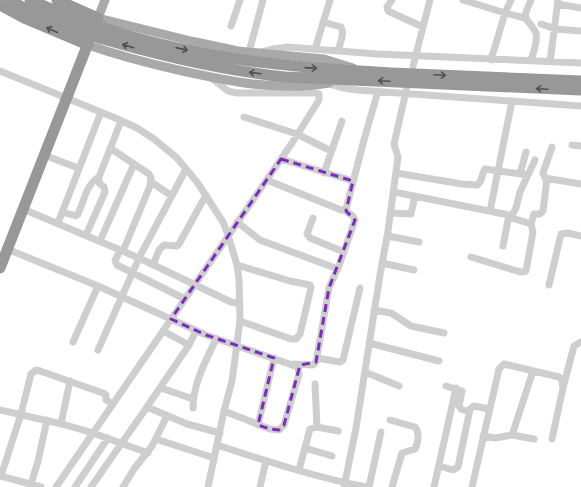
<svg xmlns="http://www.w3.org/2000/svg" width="581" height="487" viewBox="0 0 581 487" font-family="'Open Sans',sans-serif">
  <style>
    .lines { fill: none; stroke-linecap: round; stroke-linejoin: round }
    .minor { stroke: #cecece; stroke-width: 7 }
    .major { stroke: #a9a9a9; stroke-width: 9 }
    .highway { stroke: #989898; stroke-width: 11 }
    .highway-bridge { stroke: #989898; stroke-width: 11 }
    .oneway { stroke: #505050 }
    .marked { fill: none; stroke: #7b2cbf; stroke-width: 3; stroke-dasharray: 8 5; stroke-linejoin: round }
  </style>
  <rect width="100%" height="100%" fill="#fff"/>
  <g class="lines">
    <path class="minor" d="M392,0L387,7L388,11L423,27
      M463,0L505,13L525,18
      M558,4L581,8
      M323,22L341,27C345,34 340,43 338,51
      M541,24L555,29L581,31
      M231,26L240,0
      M315,49L330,0
      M249,52L263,0
      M262,52L273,49L288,47L377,54L581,63
      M491,60L505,13L511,0
      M531,61C533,53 538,41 536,33C535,30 533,28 531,25C521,15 527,11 531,0
      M550,62L558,0
      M413,66L430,0
      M0,71L113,117L137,128L154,139L177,158L197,182L223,222L228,235L237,265L239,279L240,321L232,381L224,411L208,487
      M325,83L343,88L357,90L581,106
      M244,117L297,134L331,151
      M572,145L581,146
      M552,147L543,173L545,178L581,184
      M110,148L149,174L151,178L150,186L123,251
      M44,155L78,168
      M281,159L353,181
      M324,173L342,121
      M396,173L462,184L477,185C483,182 481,174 485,169L528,175
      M520,174L526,152
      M267,180L341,210L346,209L364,140L378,91
      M151,182L172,196
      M394,192L509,215H512L516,208L520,192L535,160
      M23,209L139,258L231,302L240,304
      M490,211L512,101
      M62,212L76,216L78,214C84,202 86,184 99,177
      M391,213L411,214L415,196
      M313,218L307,234L310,238L344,252
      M237,222L260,240L338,269
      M58,223L101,112
      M531,224L534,214H540L543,211L547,179
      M86,235L105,192L104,187L99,183V177L121,121
      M388,236L419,242
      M100,241L134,164
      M503,246L509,215
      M7,249L98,286L206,335L298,367L299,374L284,425L279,430L270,429L224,411
      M120,250L115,261L117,265L185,299
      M471,257L517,271L522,272L526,271L533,232L531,224L509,217
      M382,263L414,270
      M153,265L159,250L164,245L177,246L179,244L206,195
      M237,265L290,281L310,285L311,288L300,334L296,339H291L240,321
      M549,285L561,234L568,233L581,236
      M374,310L391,313L411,326L444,333
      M163,331L189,345
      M73,342L98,286
      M369,343L439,361
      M98,350L139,258L186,169
      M317,358L340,362L343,360L360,288
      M294,364L313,365L316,362L329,288L340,263L355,220L353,216L344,210
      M365,372L399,386
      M315,384L317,427
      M564,384L574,346L581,342
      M446,386L462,391L459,406L461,409L469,412
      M161,388L193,399
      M147,407L187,424L220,433
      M193,408C193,383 206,361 216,339
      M0,410L66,425L93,433L148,453
      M390,420L415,427C420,433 418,442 415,449L402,453L392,487
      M61,424L70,381
      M258,425L274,358
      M512,435L533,371
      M483,436L495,438L512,435L534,439
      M156,439L214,458
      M217,445C266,461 315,477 366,487
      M305,448L332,456
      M439,466L453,470L458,467L470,409L474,406L489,409
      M299,470L310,429L317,427L338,431
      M0,476L41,487
      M1,476L21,414L31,374L36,370L40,371L103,393L106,395V400L113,404
      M31,484L38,461L47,420
      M56,487L292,143L319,100V94L315,93H237L228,91L210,77
      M75,487L108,438
      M91,487L147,407L189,345L196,331
      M123,487L134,469L152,446L167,416
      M260,487L266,461
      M344,487L356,428L380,275L388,231L398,157L394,144L407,87
      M369,487L381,432
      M434,487L456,388
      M472,487L499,369L504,364L559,377L562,380L563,388L552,439"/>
    <path class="major" d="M105,0L98,18L191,41L238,51L324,59L353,68
      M88,45C117,55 147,63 178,70C227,81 278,92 329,83"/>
    <path class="highway" d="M9,0L28,10L84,32
      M30,0L61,13L89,23
      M0,5L24,18L88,45
      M104,28C206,62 308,69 415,74C470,76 526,79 581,81
      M100,38C161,56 222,70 285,77L581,90
      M0,268L98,18L57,0"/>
    <path class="highway-bridge" d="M89,23L104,28
      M84,32L100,38"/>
  </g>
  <defs><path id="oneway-shaft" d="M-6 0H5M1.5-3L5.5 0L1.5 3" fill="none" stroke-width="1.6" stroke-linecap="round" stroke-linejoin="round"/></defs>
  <g class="oneway">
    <use href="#oneway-shaft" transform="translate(52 30) rotate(-156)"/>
    <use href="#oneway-shaft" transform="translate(128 46) rotate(-164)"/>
    <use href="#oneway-shaft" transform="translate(182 49) rotate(13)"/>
    <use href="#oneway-shaft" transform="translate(311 68) rotate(4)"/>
    <use href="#oneway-shaft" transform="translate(255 73) rotate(-173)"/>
    <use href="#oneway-shaft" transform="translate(440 75) rotate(3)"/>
    <use href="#oneway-shaft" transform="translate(384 81) rotate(-177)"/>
    <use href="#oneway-shaft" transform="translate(542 89) rotate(-177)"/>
  </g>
  <path class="marked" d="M281,159L353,181L346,211L355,220L329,288L316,362L300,365L284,425L279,430L270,429L258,425L274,358L206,335L171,319Z"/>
</svg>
